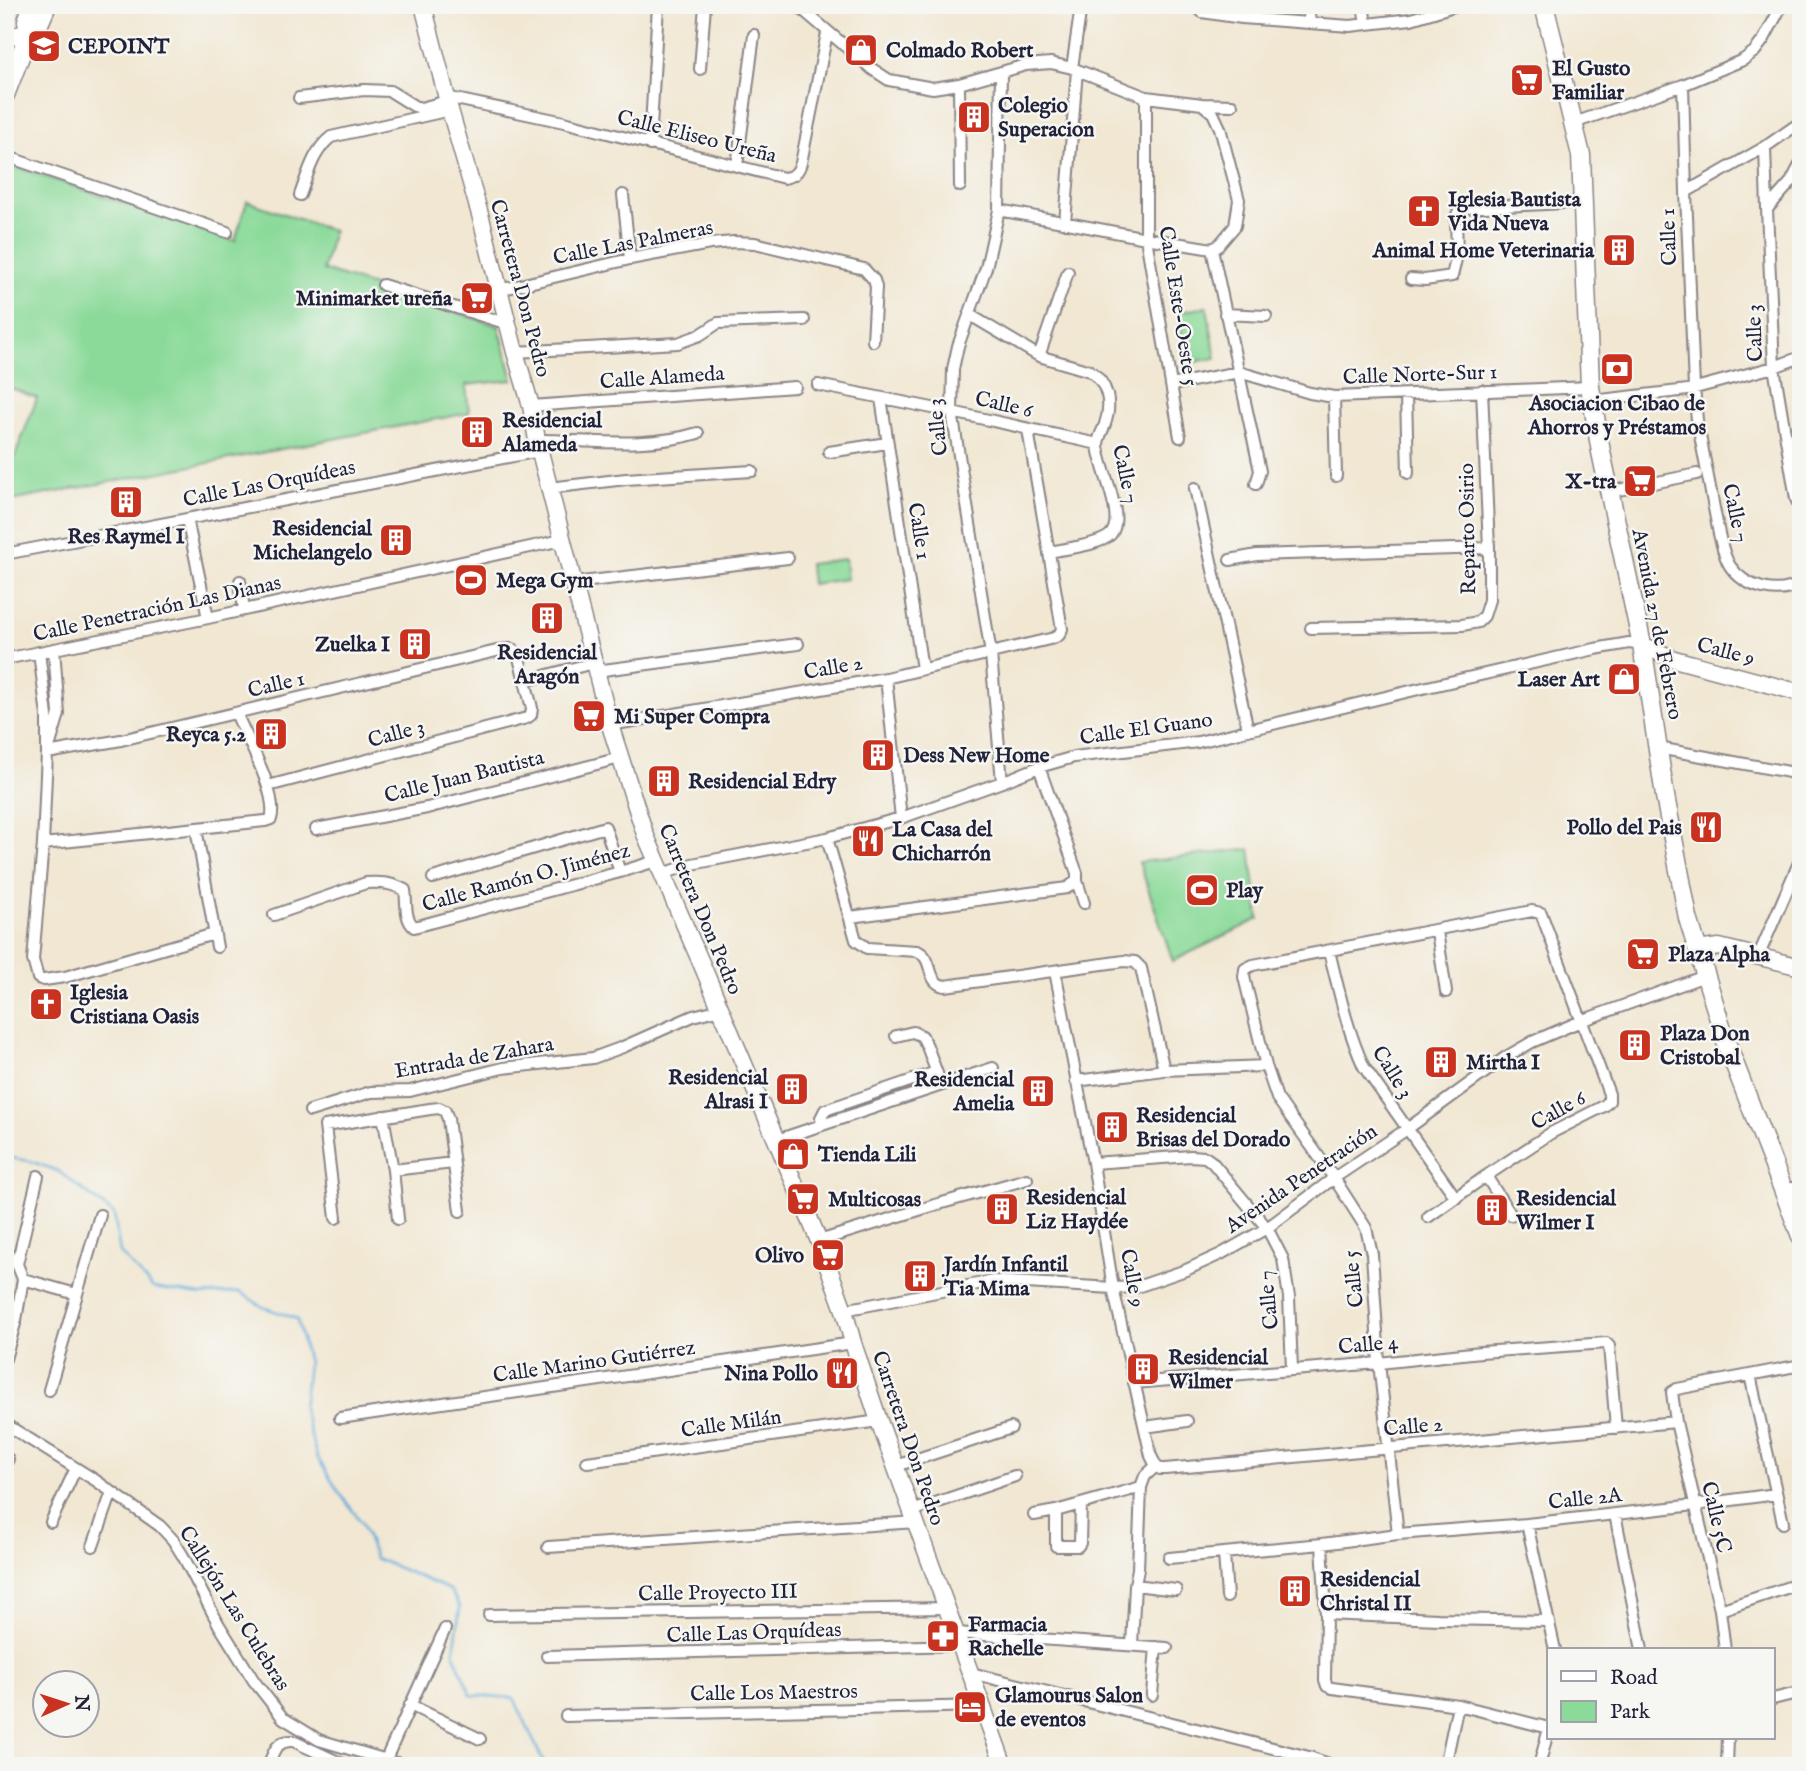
<svg xmlns="http://www.w3.org/2000/svg" width="1806" height="1771" viewBox="0 0 1806 1771" font-family="'IM FELL English',serif">
  <style>
    .green { fill: #8bda9a; stroke: #567e6a; stroke-width: 2 }
    .lines { fill: none; stroke-linecap: round; stroke-linejoin: round }
    .stream { stroke: #60abd9; stroke-width: 2.5 }
    .street-casing { stroke: #8a8486; stroke-width: 14 }
    .secondary-casing { stroke: #8a8486; stroke-width: 19 }
    .primary-casing { stroke: #8a8486; stroke-width: 21 }
    .street { stroke: #fff; stroke-width: 10 }
    .secondary { stroke: #fff; stroke-width: 16 }
    .primary { stroke: #fff; stroke-width: 18 }
    .labels { text-anchor: middle; stroke-width: 5; stroke-linejoin: round; paint-order: stroke }
    .poi-label { font-size: 21px; font-weight: bold; fill: #22223b; stroke: #f6f6f2; text-anchor: start }
    .street-label { font-size: 21px; fill: #22223b; stroke: #f6f6f2 }
  </style>
  <rect width="100%" height="100%" fill="#f6f6f2"/>
  <filter id="ink" filterUnits="userSpaceOnUse"><feTurbulence type="fractalNoise" baseFrequency=".0143" numOctaves="2"/><feDisplacementMap in="SourceGraphic" scale="14" xChannelSelector="R" yChannelSelector="G"/><feConvolveMatrix kernelMatrix="1 2 1 2 8 2 1 2 1" color-interpolation-filters="sRGB"/></filter>
  <filter id="wash" filterUnits="userSpaceOnUse"><feTurbulence type="fractalNoise" baseFrequency=".00686" numOctaves="4" result="noise"/><feDisplacementMap in="SourceGraphic" scale="28" xChannelSelector="R" yChannelSelector="G"/><feGaussianBlur stdDeviation="1.57" result="paint"/><feColorMatrix in="noise" values="0 0 0 0 0 0 0 0 0 0 0 0 0 0 0 0 0 1.4 0 .05"/><feComposite in="paint" operator="in"/></filter>
  <g filter="url(#wash)">
    <rect width="100%" height="100%" fill="#f1e7d2"/>
    <path class="green" d="M5,163L235,241L247,201L333,231L323,270L499,326L513,380L466,385L469,413L5,502V483L37,398L5,386Z
      M1207,307L1216,358L1187,363L1178,312Z
      M845,559L847,579L811,584L809,564Z
      M1250,849L1259,919L1173,961L1139,862Z"/>
    <g class="lines">
      <path class="stream" d="M5,1157L30,1161L58,1171L114,1214L120,1253L153,1288L201,1295L240,1292L263,1307L297,1319L308,1363L303,1409L317,1457L338,1491L362,1523L375,1558L450,1590L460,1607L454,1654L471,1695L514,1698L545,1766"/>
    </g>
  </g>
  <g filter="url(#ink)">
    <g class="lines">
      <g class="street-casing">
        <path id="street" d="M797,5L872,69L889,80L933,88L959,84L1026,65L1051,63L1072,68L1146,97L1202,104L1232,105
          M1196,5L1202,12L1242,18L1350,26L1411,19L1457,5
          M1308,5L1310,23
          M1363,5L1366,24
          M1072,68L1080,13
          M700,69L705,5
          M1001,72L999,210L986,268L958,346L953,369L952,412L991,654L1002,782
          M959,84L960,186
          M1683,85L1686,192L1694,388L1697,420L1719,534C1722,545 1724,557 1730,566C1745,588 1778,597 1801,583
          M446,97L564,122L784,178C794,176 798,173 801,163L827,33
          M1146,97V238L1180,437
          M299,98L364,90L390,91L414,106L421,108L447,101
          M1202,104L1213,113L1220,128L1239,200L1235,226L1218,246L1212,249
          M1574,123L1683,85L1743,60L1755,51L1764,39L1782,5
          M650,145L658,5
          M1765,147L1767,209
          M5,156L227,232
          M1801,163L1791,182L1767,209L1774,367L1796,499L1801,509
          M737,166L754,35
          M1686,192L1765,147L1801,122
          M300,195C308,174 313,151 331,137L450,110
          M623,195L630,259
          M999,210L1146,238L1212,249
          M1065,223L1077,70
          M1212,249L1260,471L1256,484
          M1411,279L1425,280L1452,276L1457,255L1456,217L1459,211L1464,208L1584,202
          M383,285L508,324
          M499,290L630,259L710,244L734,242L755,243L864,269L874,280L876,287L873,341
          M1225,314L1266,316
          M970,315L1039,356L1090,371C1108,383 1112,404 1105,424C1103,431 1098,437 1098,445C1099,467 1126,516 1111,534C1102,545 1063,549 1049,552
          M515,352L678,343L700,335L718,323L804,320
          M1039,356L1068,272
          M818,385L952,412L1098,444
          M1171,385L1239,372L1310,393L1334,397L1590,387
          M1406,395L1408,473
          M1334,397L1336,476
          M881,398L922,669
          M1592,401L1688,390L1774,367L1801,357
          M531,406L795,387
          M537,440C591,440 645,449 698,433
          M829,452L887,443
          M549,488L626,479L752,471
          M1195,488L1248,730
          M1609,492L1697,474
          M187,519L208,618
          M5,554L540,451
          M1230,560L1257,555L1489,548
          M240,581L244,610
          M573,583L788,558
          M1311,628L1462,625L1478,622L1484,616L1489,600V548L1482,390
          M39,652L47,716V753L43,844L33,960L38,978L44,980L65,977L214,934
          M5,659L208,618L562,540
          M596,671L798,644
          M886,678L901,818
          M525,681L593,663
          M610,725L886,678L1054,638L1059,635L1062,629L1028,430
          M50,744L59,714L54,649
          M1658,748L1800,774
          M47,753L121,740L505,649H512L518,654L532,708L531,715L527,718L268,786
          M1039,767L1077,873V881L1084,903
          M196,828L217,947
          M316,829L427,808L620,758
          M827,838L856,940L867,948L917,951C935,958 925,983 945,986L1124,961L1135,962L1141,968L1164,1070
          M43,844L265,821L271,819C279,795 246,737 236,713
          M663,874L692,864L827,838L901,818L1002,782L1039,767L1074,757L1198,742L1423,688L1595,649L1629,643L1642,645
          M433,878L605,827L620,872
          M274,915L366,883C381,882 391,883 405,890C407,903 404,918 414,927L620,872L656,861
          M850,917L1067,888L1077,881
          M1437,931L1446,992
          M1329,951C1339,991 1347,1030 1364,1067L1456,1198
          M1758,957L1801,858
          M1055,971L1093,1163L1113,1288L1151,1456L1156,1466
          M896,1036L913,1032L922,1036L927,1046L939,1079
          M1076,1081L1164,1070L1266,1066
          M310,1111L371,1092L410,1091L503,1068L593,1058L623,1047L693,1016L721,1009
          M383,1116L393,1170L398,1219
          M822,1125L821,1118L825,1110L936,1072
          M777,1140L993,1068
          M1093,1163L1191,1156L1205,1157L1212,1162L1267,1228L1283,1259L1289,1297L1292,1369
          M393,1170L453,1163
          M1486,1176L1511,1215
          M1783,1188H1801
          M336,1218L325,1126L430,1109L439,1108L445,1111L448,1119L460,1211
          M819,1241L935,1205L1027,1179
          M5,1252L17,1264L23,1279L16,1320L5,1359
          M17,1264L38,1176
          M23,1279L76,1294
          M844,1310L993,1281L1113,1288L1137,1287L1186,1270L1221,1254L1267,1228L1334,1178L1407,1129L1506,1057L1532,1042L1581,1021L1705,976
          M1750,1375L1783,1523
          M1134,1383L1379,1363L1481,1352L1606,1343L1609,1346L1616,1428
          M49,1390L100,1215
          M340,1418L853,1343
          M5,1424L95,1480L160,1526L173,1540L183,1556L219,1625L254,1681L283,1718L319,1740L407,1766
          M1145,1427L1187,1421
          M587,1462L879,1421
          M5,1466L8,1459
          M896,1466L1011,1428
          M1156,1466L1160,1469H1165L1676,1422
          M912,1511L1015,1476
          M1056,1511V1546H1078L1080,1543L1081,1504
          M1615,1514L1642,1650
          M1034,1515L1056,1511L1141,1487
          M51,1522L76,1468
          M1527,1524L1555,1650
          M1398,1534L1379,1363L1372,1254L1366,1228L1334,1178L1277,1098L1266,1066L1244,977L1245,969L1253,965L1532,911L1541,913L1609,1094V1101L1604,1106L1551,1133L1486,1176L1428,1217
          M1322,1544L1326,1614L1325,1680L1327,1686L1332,1688L1458,1705L1549,1728L1539,1766
          M93,1546L112,1492
          M548,1547L916,1522
          M1224,1554L1227,1597
          M1169,1558L1322,1544L1398,1534L1527,1524L1695,1505L1776,1494
          M1135,1585L1176,1590
          M1720,1610L1801,1583
          M1326,1614L1438,1619L1548,1621
          M489,1615L948,1608
          M957,1633L1167,1648
          M1132,1645L1135,1585L1138,1569L1141,1487L1145,1476L1156,1466
          M1725,1650L1720,1610L1676,1422L1672,1392L1677,1389L1801,1365
          M547,1656L961,1645
          M971,1673L1309,1757L1335,1766
          M1152,1695L1156,1647
          M1773,1699L1801,1692
          M410,1705L480,1739
          M566,1716L983,1706
          M386,1759L445,1629
          M268,1766C274,1752 276,1740 293,1741L347,1766
          M1445,1766L1458,1705
          M1727,1766L1728,1738"/>
      </g>
      <g class="secondary-casing">
        <path id="secondary" d="M423,5L450,110L481,218L515,352L531,406L537,440L610,725L645,834L702,965L819,1241L844,1310L853,1343L879,1421L1004,1766
          M5,37L29,33
          M1642,645L1674,659L1801,693
          M1697,950L1719,947L1801,967"/>
      </g>
      <g class="primary-casing">
        <path id="primary" d="M1544,5L1581,155L1590,387L1601,452L1642,645L1665,796L1688,918L1726,1042L1801,1236
          M29,33L38,26L47,5
          M5,95L29,33L27,21L33,5"/>
      </g>
      <use href="#street" class="street"/>
      <use href="#secondary" class="secondary"/>
      <use href="#primary" class="primary"/>
    </g>
  </g>
  <defs>
    <g id="school-square" transform="scale(1.75)"><rect x="-9" y="-9" width="18" height="18" rx="4" fill="#c8321e" stroke="#f6f6f2"/><path d="M0-5L7-2L0 1L-7-2ZM-4 1L0 2.5L4 1V4Q0 6-4 4Z" fill="#fff"/></g>
    <g id="shop-square" transform="scale(1.75)"><rect x="-9" y="-9" width="18" height="18" rx="4" fill="#c8321e" stroke="#f6f6f2"/><path d="M-5-2.5h2.3a2.7 3.5 0 0 1 5.4 0H5L5.5 6h-11ZM-1.5-2.5h3a1.5 2.3 0 0 0-3 0Z" fill="#fff"/></g>
    <g id="supermarket-square" transform="scale(1.75)"><rect x="-9" y="-9" width="18" height="18" rx="4" fill="#c8321e" stroke="#f6f6f2"/><path d="M-6-5.5h2.5l.6 2H6L4.5 2H-2.5L-4.4-4H-6ZM-1.5 3.2a1.3 1.3 0 1 0 .1 0ZM3 3.2a1.3 1.3 0 1 0 .1 0Z" fill="#fff"/></g>
    <g id="building-square" transform="scale(1.75)"><rect x="-9" y="-9" width="18" height="18" rx="4" fill="#c8321e" stroke="#f6f6f2"/><path d="M-4-6H4V6H1V3H-1V6H-4ZM-2.5-4.3h1.7v1.8h-1.7ZM.8-4.3h1.7v1.8H.8ZM-2.5-1h1.7V.8h-1.7ZM.8-1h1.7V.8H.8Z" fill="#fff"/></g>
    <g id="church-square" transform="scale(1.75)"><rect x="-9" y="-9" width="18" height="18" rx="4" fill="#c8321e" stroke="#f6f6f2"/><path d="M-1.2-6h2.4v3.5h3.3v2.4h-3.3V6h-2.4V-.1h-3.3v-2.4h3.3Z" fill="#fff"/></g>
    <g id="bank-square" transform="scale(1.75)"><rect x="-9" y="-9" width="18" height="18" rx="4" fill="#c8321e" stroke="#f6f6f2"/><path d="M-6-4H6V4H-6ZM0-2.3a2.3 2.3 0 1 0 0 4.6a2.3 2.3 0 1 0 0-4.6Z" fill="#fff"/></g>
    <g id="stadium-square" transform="scale(1.75)"><rect x="-9" y="-9" width="18" height="18" rx="4" fill="#c8321e" stroke="#f6f6f2"/><path d="M0-5a6.5 5 0 1 0 0 10a6.5 5 0 1 0 0-10ZM-3.5-1.8h7v3.6h-7Z" fill="#fff"/></g>
    <g id="restaurant-square" transform="scale(1.75)"><rect x="-9" y="-9" width="18" height="18" rx="4" fill="#c8321e" stroke="#f6f6f2"/><path d="M-5-6h1v4h1v-4h1v4h1v-4h1v5L-1.5 .5V6h-2V.5L-5-1ZM5-6V6H3V1.5H1.5Q1.5-4 5-6Z" fill="#fff"/></g>
    <g id="pharmacy-square" transform="scale(1.75)"><rect x="-9" y="-9" width="18" height="18" rx="4" fill="#c8321e" stroke="#f6f6f2"/><path d="M-2-6h4v4h4v4h-4v4h-4v-4h-4v-4h4Z" fill="#fff"/></g>
    <g id="hotel-square" transform="scale(1.75)"><rect x="-9" y="-9" width="18" height="18" rx="4" fill="#c8321e" stroke="#f6f6f2"/><path d="M-6-4.5h1.5V1H6V5H4.5V3h-9V5H-6ZM-4 0a1.8 1.8 0 1 1 3.6 0ZM.5 0V-2.5h3Q6-2.5 6 0Z" fill="#fff"/></g>
  </defs>
  <g fill-rule="evenodd">
    <use href="#school-square" x="44" y="46"/>
    <use href="#shop-square" x="861" y="50"/>
    <use href="#supermarket-square" x="1527" y="80"/>
    <use href="#building-square" x="974" y="117"/>
    <use href="#church-square" x="1424" y="211"/>
    <use href="#building-square" x="1619" y="250"/>
    <use href="#supermarket-square" x="477" y="298"/>
    <use href="#bank-square" x="1617" y="369"/>
    <use href="#building-square" x="477" y="432"/>
    <use href="#supermarket-square" x="1640" y="481"/>
    <use href="#building-square" x="126" y="502"/>
    <use href="#building-square" x="396" y="540"/>
    <use href="#stadium-square" x="471" y="580"/>
    <use href="#building-square" x="547" y="618"/>
    <use href="#building-square" x="415" y="644"/>
    <use href="#shop-square" x="1624" y="679"/>
    <use href="#supermarket-square" x="589" y="716"/>
    <use href="#building-square" x="271" y="734"/>
    <use href="#building-square" x="878" y="755"/>
    <use href="#building-square" x="664" y="781"/>
    <use href="#restaurant-square" x="1706" y="827"/>
    <use href="#restaurant-square" x="868" y="841"/>
    <use href="#stadium-square" x="1202" y="890"/>
    <use href="#supermarket-square" x="1643" y="954"/>
    <use href="#church-square" x="46" y="1004"/>
    <use href="#building-square" x="1635" y="1045"/>
    <use href="#building-square" x="1441" y="1062"/>
    <use href="#building-square" x="792" y="1089"/>
    <use href="#building-square" x="1038" y="1091"/>
    <use href="#building-square" x="1112" y="1127"/>
    <use href="#shop-square" x="793" y="1154"/>
    <use href="#supermarket-square" x="803" y="1199"/>
    <use href="#building-square" x="1002" y="1209"/>
    <use href="#building-square" x="1492" y="1210"/>
    <use href="#supermarket-square" x="828" y="1255"/>
    <use href="#building-square" x="920" y="1276"/>
    <use href="#building-square" x="1143" y="1369"/>
    <use href="#restaurant-square" x="842" y="1373"/>
    <use href="#building-square" x="1295" y="1591"/>
    <use href="#pharmacy-square" x="943" y="1636"/>
    <use href="#hotel-square" x="970" y="1707"/>
  </g>
  <g class="labels">
    <g class="poi-label">
      <text x="68" y="53">CEPOINT</text>
      <text x="886" y="57">Colmado Robert</text>
      <text x="1552" y="75">El Gusto<tspan x="1552" dy="24">Familiar</tspan></text>
      <text x="998" y="112">Colegio<tspan x="998" dy="24">Superacion</tspan></text>
      <text x="1448" y="206">Iglesia Bautista<tspan x="1448" dy="24">Vida Nueva</tspan></text>
      <text x="1594" y="257" text-anchor="end">Animal Home Veterinaria</text>
      <text x="452" y="305" text-anchor="end">Minimarket ureña</text>
      <text x="1617" y="410" text-anchor="middle">Asociacion Cibao de<tspan x="1617" dy="24">Ahorros y Préstamos</tspan></text>
      <text x="502" y="427">Residencial<tspan x="502" dy="24">Alameda</tspan></text>
      <text x="1616" y="488" text-anchor="end">X-tra</text>
      <text x="372" y="535" text-anchor="end">Residencial<tspan x="372" dy="24">Michelangelo</tspan></text>
      <text x="126" y="543" text-anchor="middle">Res Raymel I</text>
      <text x="496" y="587">Mega Gym</text>
      <text x="390" y="651" text-anchor="end">Zuelka I</text>
      <text x="547" y="659" text-anchor="middle">Residencial<tspan x="547" dy="24">Aragón</tspan></text>
      <text x="1600" y="686" text-anchor="end">Laser Art</text>
      <text x="614" y="723">Mi Super Compra</text>
      <text x="246" y="741" text-anchor="end">Reyca 5.2</text>
      <text x="903" y="762">Dess New Home</text>
      <text x="688" y="788">Residencial Edry</text>
      <text x="1682" y="834" text-anchor="end">Pollo del Pais</text>
      <text x="892" y="836">La Casa del<tspan x="892" dy="24">Chicharrón</tspan></text>
      <text x="1226" y="897">Play</text>
      <text x="1668" y="961">Plaza Alpha</text>
      <text x="70" y="999">Iglesia<tspan x="70" dy="24">Cristiana Oasis</tspan></text>
      <text x="1660" y="1040">Plaza Don<tspan x="1660" dy="24">Cristobal</tspan></text>
      <text x="1466" y="1069">Mirtha I</text>
      <text x="768" y="1084" text-anchor="end">Residencial<tspan x="768" dy="24">Alrasi I</tspan></text>
      <text x="1014" y="1086" text-anchor="end">Residencial<tspan x="1014" dy="24">Amelia</tspan></text>
      <text x="1136" y="1122">Residencial<tspan x="1136" dy="24">Brisas del Dorado</tspan></text>
      <text x="818" y="1161">Tienda Lili</text>
      <text x="1026" y="1204">Residencial<tspan x="1026" dy="24">Liz Haydée</tspan></text>
      <text x="1516" y="1205">Residencial<tspan x="1516" dy="24">Wilmer I</tspan></text>
      <text x="828" y="1206">Multicosas</text>
      <text x="804" y="1262" text-anchor="end">Olivo</text>
      <text x="944" y="1271">Jardín Infantil<tspan x="944" dy="24">Tia Mima</tspan></text>
      <text x="1168" y="1364">Residencial<tspan x="1168" dy="24">Wilmer</tspan></text>
      <text x="818" y="1380" text-anchor="end">Nina Pollo</text>
      <text x="1320" y="1586">Residencial<tspan x="1320" dy="24">Christal II</tspan></text>
      <text x="968" y="1631">Farmacia<tspan x="968" dy="24">Rachelle</tspan></text>
      <text x="995" y="1702">Glamourus Salon<tspan x="995" dy="24">de eventos</tspan></text>
    </g>
    <g class="street-label">
      <text transform="translate(697 136) rotate(14)" y="7">Calle Eliseo Ureña</text>
      <text transform="translate(1668 237) rotate(-92)" y="7">Calle 1</text>
      <text transform="translate(633 242) rotate(-11)" y="7">Calle Las Palmeras</text>
      <text transform="translate(521 288) rotate(75)" y="7">Carretera Don Pedro</text>
      <text transform="translate(1179 306) rotate(81)" y="7">Calle Este-Oeste 5</text>
      <text transform="translate(1754 333) rotate(-92)" y="7">Calle 3</text>
      <text transform="translate(1420 374) rotate(-2)" y="7">Calle Norte-Sur 1</text>
      <text transform="translate(662 377) rotate(-4)" y="7">Calle Alameda</text>
      <text transform="translate(1004 404) rotate(13)" y="7">Calle 6</text>
      <text transform="translate(937 427) rotate(-96)" y="7">Calle 3</text>
      <text transform="translate(1126 474) rotate(78)" y="7">Calle 7</text>
      <text transform="translate(269 483) rotate(-11)" y="7">Calle Las Orquídeas</text>
      <text transform="translate(1736 513) rotate(78)" y="7">Calle 7</text>
      <text transform="translate(1467 529) rotate(-91)" y="7">Reparto Osirio</text>
      <text transform="translate(920 531) rotate(81)" y="7">Calle 1</text>
      <text transform="translate(157 608) rotate(-12)" y="7">Calle Penetración Las Dianas</text>
      <text transform="translate(1658 624) rotate(79)" y="7">Avenida 27 de Febrero</text>
      <text transform="translate(1726 651) rotate(15)" y="7">Calle 9</text>
      <text transform="translate(833 667) rotate(-10)" y="7">Calle 2</text>
      <text transform="translate(276 684) rotate(-13)" y="7">Calle 1</text>
      <text transform="translate(1146 728) rotate(-8)" y="7">Calle El Guano</text>
      <text transform="translate(396 733) rotate(-15)" y="7">Calle 3</text>
      <text transform="translate(464 776) rotate(-14)" y="7">Calle Juan Bautista</text>
      <text transform="translate(526 877) rotate(-15)" y="7">Calle Ramón O. Jiménez</text>
      <text transform="translate(701 909) rotate(67)" y="7">Carretera Don Pedro</text>
      <text transform="translate(474 1057) rotate(-10)" y="7">Entrada de Zahara</text>
      <text transform="translate(1393 1072) rotate(58)" y="7">Calle 3</text>
      <text transform="translate(1558 1110) rotate(-29)" y="7">Calle 6</text>
      <text transform="translate(1301 1178) rotate(-34)" y="7">Avenida Penetración</text>
      <text transform="translate(1133 1278) rotate(80)" y="7">Calle 9</text>
      <text transform="translate(1353 1279) rotate(-96)" y="7">Calle 5</text>
      <text transform="translate(1268 1300) rotate(-96)" y="7">Calle 7</text>
      <text transform="translate(1368 1344) rotate(-5)" y="7">Calle 4</text>
      <text transform="translate(594 1361) rotate(-8)" y="7">Calle Marino Gutiérrez</text>
      <text transform="translate(731 1423) rotate(-8)" y="7">Calle Milán</text>
      <text transform="translate(1413 1426) rotate(-5)" y="7">Calle 2</text>
      <text transform="translate(909 1438) rotate(71)" y="7">Carretera Don Pedro</text>
      <text transform="translate(1585 1498) rotate(-6)" y="7">Calle 2A</text>
      <text transform="translate(1717 1517) rotate(77)" y="7">Calle 5C</text>
      <text transform="translate(718 1592) rotate(-1)" y="7">Calle Proyecto III</text>
      <text transform="translate(235 1608) rotate(58)" y="7">Callejón Las Culebras</text>
      <text transform="translate(754 1632) rotate(-2)" y="7">Calle Las Orquídeas</text>
      <text transform="translate(774 1692) rotate(-1)" y="7">Calle Los Maestros</text>
    </g>
  </g>
  <rect width="1806" height="1771" fill="none" stroke="#f6f6f2" stroke-width="28"/>
  <rect x="1547" y="1648" width="228" height="91" fill="#f6f6f2" stroke="#a1a1a9" stroke-width="2"/>
  <rect x="1561" y="1671" width="35" height="10" fill="#ffffff" stroke="#a1a1a9" stroke-width="2"/>
  <text x="1610" y="1684" font-size="21" fill="#22223b">Road</text>
  <rect x="1561" y="1701" width="35" height="21" fill="#8bda9a" stroke="#a1a1a9" stroke-width="2"/>
  <text x="1610" y="1718" font-size="21" fill="#22223b">Park</text>
  <g transform="translate(66 1704) rotate(87)"><circle r="33" fill="#f6f6f2" stroke="#a1a1a9" stroke-width="2"/>
  <path d="M0-5L12 26L0 18L-12 26Z" fill="#c8321e"/>
  <text y="-10" font-size="19" font-weight="bold" text-anchor="middle" fill="#22223b">N</text>
  </g>
</svg>
